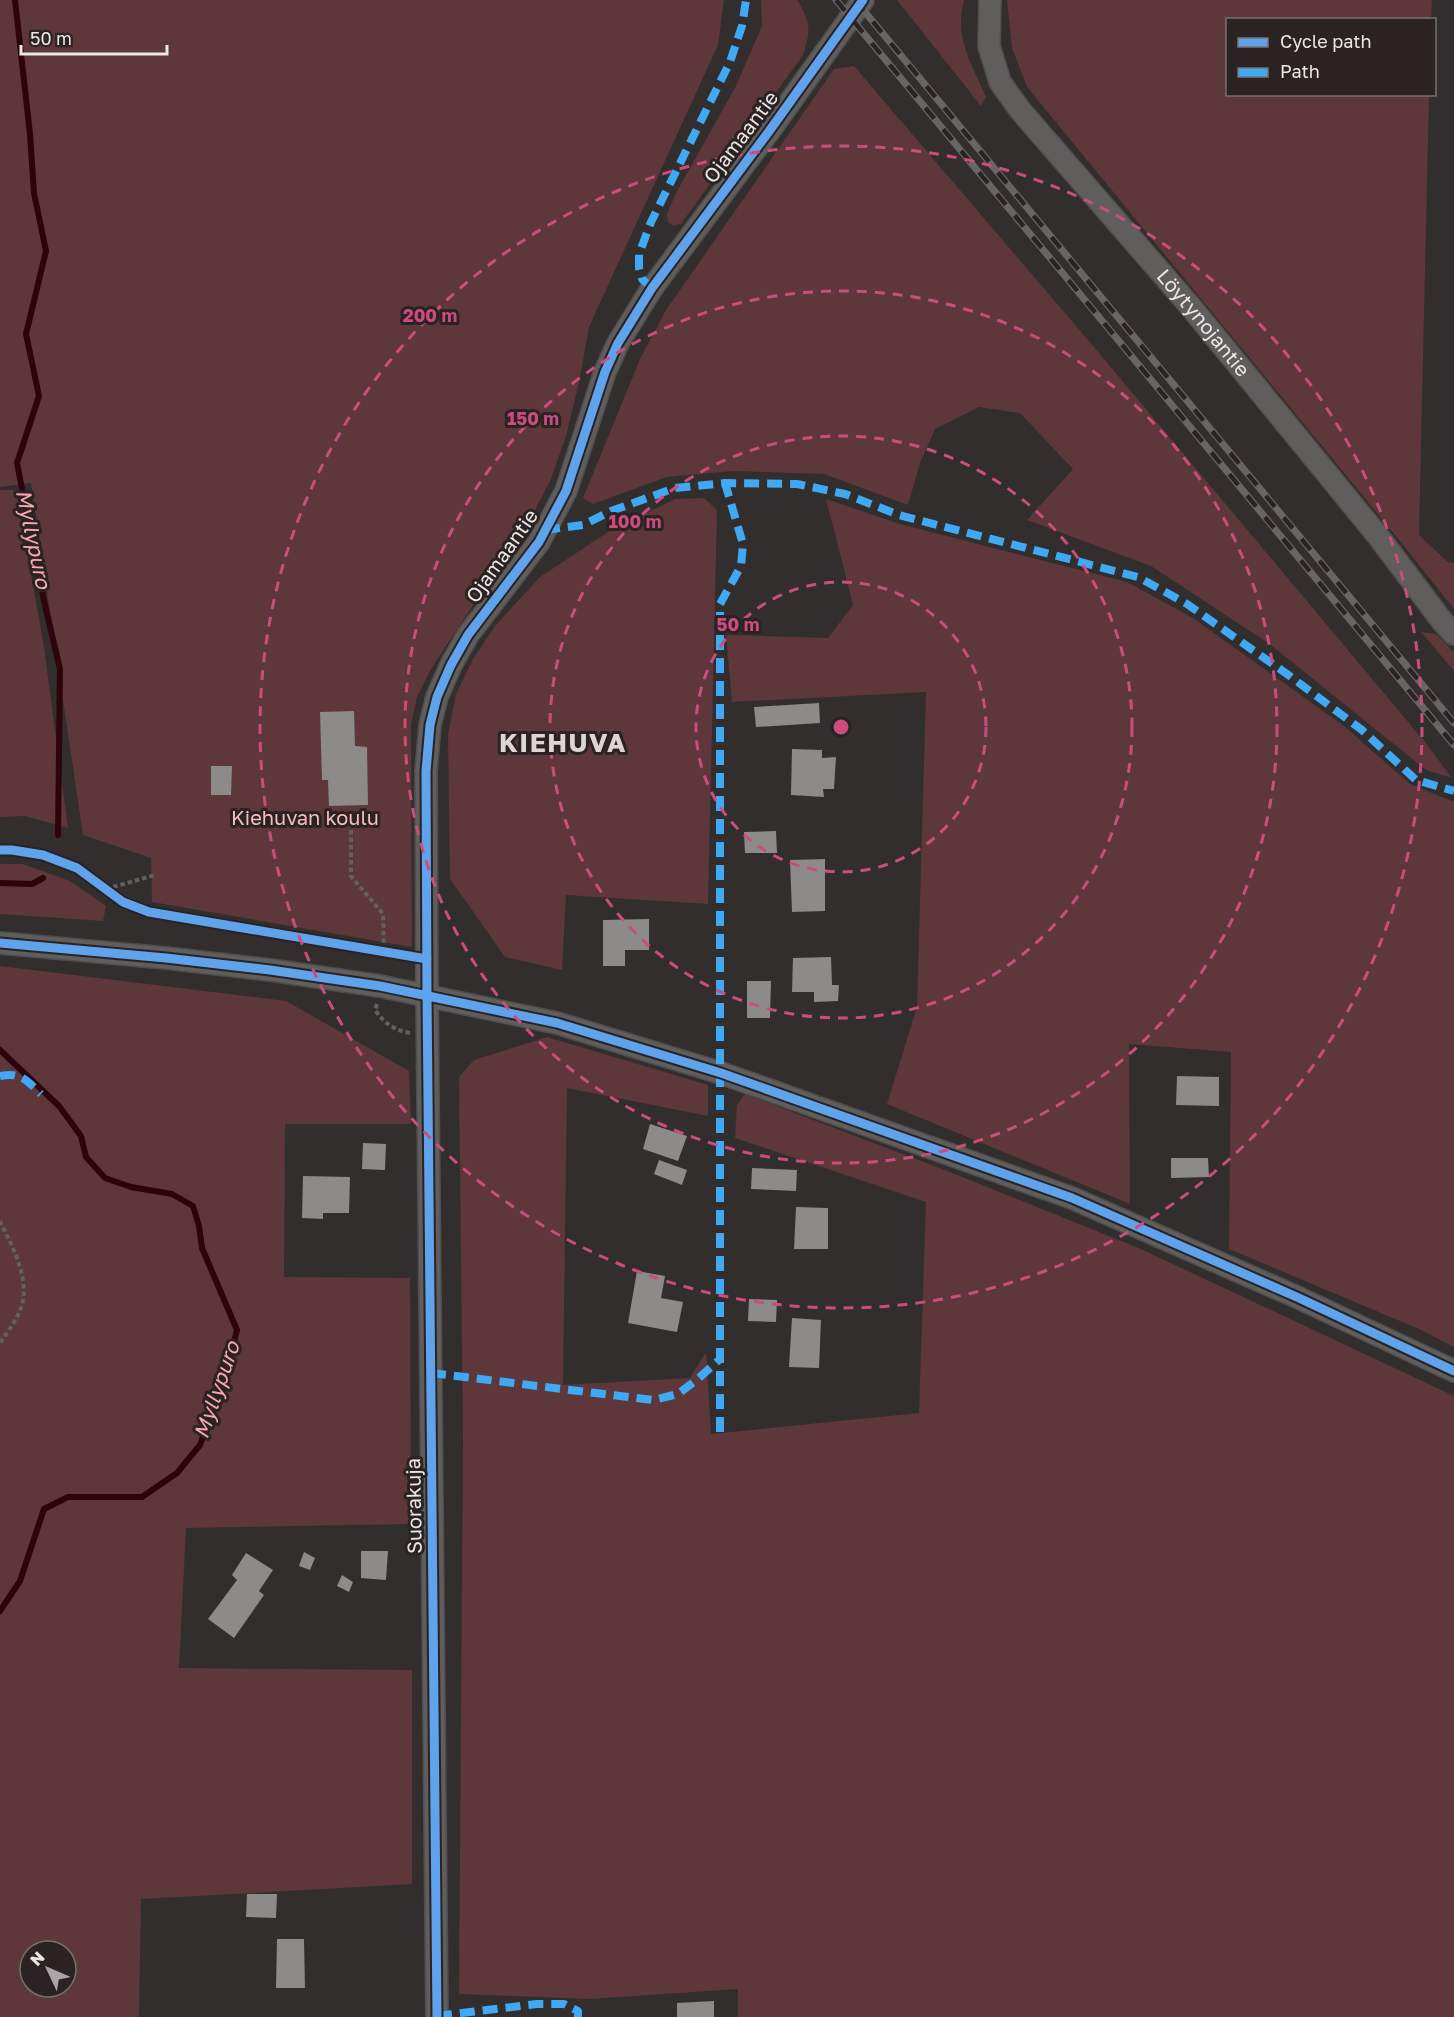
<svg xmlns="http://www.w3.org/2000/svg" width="1454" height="2017" viewBox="0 0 1454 2017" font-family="'Golos Text',sans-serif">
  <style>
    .green { fill: #5d3739; fill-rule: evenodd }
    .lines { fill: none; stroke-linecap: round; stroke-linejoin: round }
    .stream { stroke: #2d040b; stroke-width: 6 }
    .building { fill: #8d8a8a }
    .minor-casing { stroke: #504d4d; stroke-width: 24 }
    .path { stroke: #626060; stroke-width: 4; stroke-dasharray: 4.5 3; stroke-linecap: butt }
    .minor { stroke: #605d5d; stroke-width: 21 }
    .rail-casing { stroke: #686565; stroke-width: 7 }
    .rail { stroke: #2a2223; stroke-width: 4.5; stroke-dasharray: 14; stroke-linecap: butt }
    .quiet { stroke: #3fa9f5; stroke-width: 8; stroke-dasharray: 15 8; stroke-linecap: butt }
    .cycleway-casing { stroke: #2a2223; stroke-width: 13 }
    .cycleway { stroke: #60a3ed; stroke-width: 9 }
    .ring { fill: none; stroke: #cc4c7e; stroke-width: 3; stroke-dasharray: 10 8 }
    .labels { text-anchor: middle; stroke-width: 6; stroke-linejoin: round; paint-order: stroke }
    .street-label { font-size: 20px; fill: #ece7e7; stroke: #2a2223 }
    .park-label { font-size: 20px; fill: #fbbbbe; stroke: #2a2223 }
    .water-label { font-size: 21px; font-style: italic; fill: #fba9ae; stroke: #2a2223 }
    .district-label { font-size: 26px; font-weight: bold; letter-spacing: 1.5px; fill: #e0d5d5; stroke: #2a2223 }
    .centre { fill: #cc4c7e; stroke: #2a2223; stroke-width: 3 }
    .ring-label { font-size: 18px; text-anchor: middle; font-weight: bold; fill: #cc4c7e; stroke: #2a2223; stroke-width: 6; stroke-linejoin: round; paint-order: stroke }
  </style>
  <rect width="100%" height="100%" fill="#322e2e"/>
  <path class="green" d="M0,0H724L718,45L589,327L580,378L566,436L551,479L532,516L431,669L417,697L411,724L412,947L152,902L151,858L83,835L31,483L0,487Z
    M761,0H797C811,22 811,31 803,55L681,224L673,226L668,222L667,214L676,193L736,86L762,26Z
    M897,0H964C954,37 971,63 986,96L981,106Z
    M1007,0H1432L1431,19L1228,20V94L1429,95L1419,535L1448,562L1454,563V609L1404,546L1027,87L1012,48Z
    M854,66L1094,347L1425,742L1452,778L1426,770L1271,645L1151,566L1027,520L1073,469L1020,413L979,407L935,429L920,463L908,505L824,474L733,471L667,477L593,504L583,498L640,359L666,310L834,69Z
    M0,490H16L44,647L68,828L25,816L0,817Z
    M704,498L717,510L708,904L566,895L562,970L505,957L450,879L448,734L456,694L473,659L495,626L540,577L608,532L675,499Z
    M826,499L900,524L1127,582L1193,618L1344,726L1410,784L1454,802V1347L1419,1329L1229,1249L1231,1052L1129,1044L1130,1204L887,1104L917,1007L926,692L732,702L726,635L828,638L853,605Z
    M1421,632L1436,634L1454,652V671Z
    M0,864H23L70,881L106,906L103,921L0,914Z
    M0,966L286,1001L409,1071L411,1124H285L284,1277L410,1278L411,1524L186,1528L179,1668L412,1670V1884L141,1899L139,2017H0ZM30,1951H66V1987H30Z
    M547,1037L708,1085V1116L567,1088L563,1385L690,1378L706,1352L711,1434L919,1413L926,1202L735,1138L737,1105L745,1094L950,1172L1141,1249L1454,1396V2017H738V1989L590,1999L459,1994L463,1441L459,1077L474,1060Z"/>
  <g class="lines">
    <path class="stream" d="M15,0L30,134L34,193L46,251L26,334L39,396L17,463L44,601L60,669L58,835
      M0,883L32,884L43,878
      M0,1050L59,1106L81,1136L86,1157L105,1178L131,1187L172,1194L193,1206L199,1226L202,1248L237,1330L224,1380L200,1445L177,1473L142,1497H68L44,1509L20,1581L0,1611"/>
  </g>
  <path class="building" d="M819,703L820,723L756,727L754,707Z
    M354,711L355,746L367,747L368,805L329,806L328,780H322L320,712Z
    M792,749L822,750V758L836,757L834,789H823L824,797L791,795Z
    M211,766H232L231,795H211Z
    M776,831L777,853H745L744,832Z
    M825,859V911L792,912L790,860Z
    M649,919V950H625V966H603V920Z
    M831,957L832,985H839L838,1001L814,1002V992H792L793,958Z
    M747,981H771L770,1018H747Z
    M1177,1076L1219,1077V1106L1176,1105Z
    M650,1124L687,1136L678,1161L643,1149Z
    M363,1143L386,1144L385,1170L362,1169Z
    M1171,1158H1208L1209,1177L1171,1178Z
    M659,1160L687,1170L682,1185L654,1174Z
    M752,1168L797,1170L796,1191L751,1189Z
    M303,1176L350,1177L349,1213H323V1219L302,1218Z
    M796,1207L828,1208V1249H794Z
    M637,1271L665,1276L661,1298L683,1302L677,1332L628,1323Z
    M749,1299L777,1300L776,1322L748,1321Z
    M792,1318L821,1320L819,1368L789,1367Z
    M361,1551H388L386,1580L361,1578Z
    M304,1552L315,1558L310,1570L299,1566Z
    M246,1553L273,1570L259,1591L264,1595L234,1638L208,1619L237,1580L232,1575Z
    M342,1575L353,1582L349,1592L337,1586Z
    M247,1894H277L276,1918L246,1917Z
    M277,1939H304L305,1988H276Z
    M714,2001V2017H677V2003Z"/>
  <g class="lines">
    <g class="minor-casing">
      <g id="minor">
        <path id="s1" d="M990,0L989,46L1000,82L1020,110L1190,306L1378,536L1442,621L1454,634"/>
        <path d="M0,943L166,958L270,970L380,986L557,1023L721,1073L1072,1198L1299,1298L1454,1371"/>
        <path d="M437,2017L427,995L426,771L430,725L437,697L451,665L468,635L539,542L566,491L605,372L618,343L652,288L770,130L863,0"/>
      </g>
    </g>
    <path class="path" d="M351,815V876L383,914L384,952
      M106,889L155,875
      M377,1004L375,1010C385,1024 394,1030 410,1033
      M0,1221C13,1249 34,1284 18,1315C13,1325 6,1334 0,1343"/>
    <use href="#minor" class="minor"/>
    <g class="rail-casing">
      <path id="rail" d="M836,0L1454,745
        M855,0L1454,723"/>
    </g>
    <use href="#rail" class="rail"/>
    <path class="quiet" d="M652,288L642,279L639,268V254L651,222L730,62L742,26L746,0
      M545,530L583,525L611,511L675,488L725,483L797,484L845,494L899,515L1138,577L1187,604L1287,674L1362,730L1416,780L1454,791
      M0,1076C21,1072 26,1080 41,1094
      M431,1373L653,1400L678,1394L699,1378L721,1358
      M720,1432V604L741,566L743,544L725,483
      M437,2016L537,2004H564L578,2011V2017"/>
    <g class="cycleway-casing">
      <path id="cycleway" d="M0,850H12L43,855L77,868L123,902L149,912L427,959
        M0,943L166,958L270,970L380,986L557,1023L721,1073L1072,1198L1299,1298L1454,1371
        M437,2017L427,995L426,771L430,725L437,697L451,665L468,635L539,542L566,491L605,372L618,343L652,288L770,130L863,0"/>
    </g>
    <use href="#cycleway" class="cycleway"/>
  </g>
  <g class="ring">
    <circle cx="841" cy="727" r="145"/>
    <circle cx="841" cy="727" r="291"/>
    <circle cx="841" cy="727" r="436"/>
    <circle cx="841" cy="727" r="581"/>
  </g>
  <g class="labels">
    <g class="street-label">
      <text transform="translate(741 137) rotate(-53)" y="7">Ojamaantie</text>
      <text dy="7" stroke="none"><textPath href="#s1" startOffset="399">Löytynojantie</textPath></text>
      <text transform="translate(502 556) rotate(-55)" y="7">Ojamaantie</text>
      <text transform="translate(414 1506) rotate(-91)" y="7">Suorakuja</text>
    </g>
    <g class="park-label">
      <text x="305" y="825">Kiehuvan koulu</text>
    </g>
    <g class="water-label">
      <text transform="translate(33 539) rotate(78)" y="7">Myllypuro</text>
      <text transform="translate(217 1390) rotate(-71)" y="7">Myllypuro</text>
    </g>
    <g class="district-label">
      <text x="563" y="752">KIEHUVA</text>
    </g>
  </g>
  <circle cx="841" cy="727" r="9" class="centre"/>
  <g class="ring-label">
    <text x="430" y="322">200 m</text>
    <text x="533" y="425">150 m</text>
    <text x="635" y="528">100 m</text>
    <text x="738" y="631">50 m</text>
  </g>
  <rect x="1226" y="18" width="210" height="78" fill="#2a2223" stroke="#787171" stroke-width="1.5"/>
  <rect x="1238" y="38" width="30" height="9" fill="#60a3ed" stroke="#787171" stroke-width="1.5"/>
  <text x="1280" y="48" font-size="18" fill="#ece7e7">Cycle path</text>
  <rect x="1238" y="68" width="30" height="9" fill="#3fa9f5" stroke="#787171" stroke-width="1.5"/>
  <text x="1280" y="78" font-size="18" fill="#ece7e7">Path</text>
  <g transform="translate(48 1969) rotate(314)"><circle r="28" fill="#2a2223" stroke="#787171" stroke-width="1.5"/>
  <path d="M0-4.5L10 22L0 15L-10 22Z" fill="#aba6a6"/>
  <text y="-9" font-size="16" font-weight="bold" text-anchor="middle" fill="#ece7e7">N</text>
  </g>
  <path d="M21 45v9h146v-9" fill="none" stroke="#ece7e7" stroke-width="3"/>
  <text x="30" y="45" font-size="18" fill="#ece7e7" stroke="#2a2223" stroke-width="4.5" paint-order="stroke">50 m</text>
</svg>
